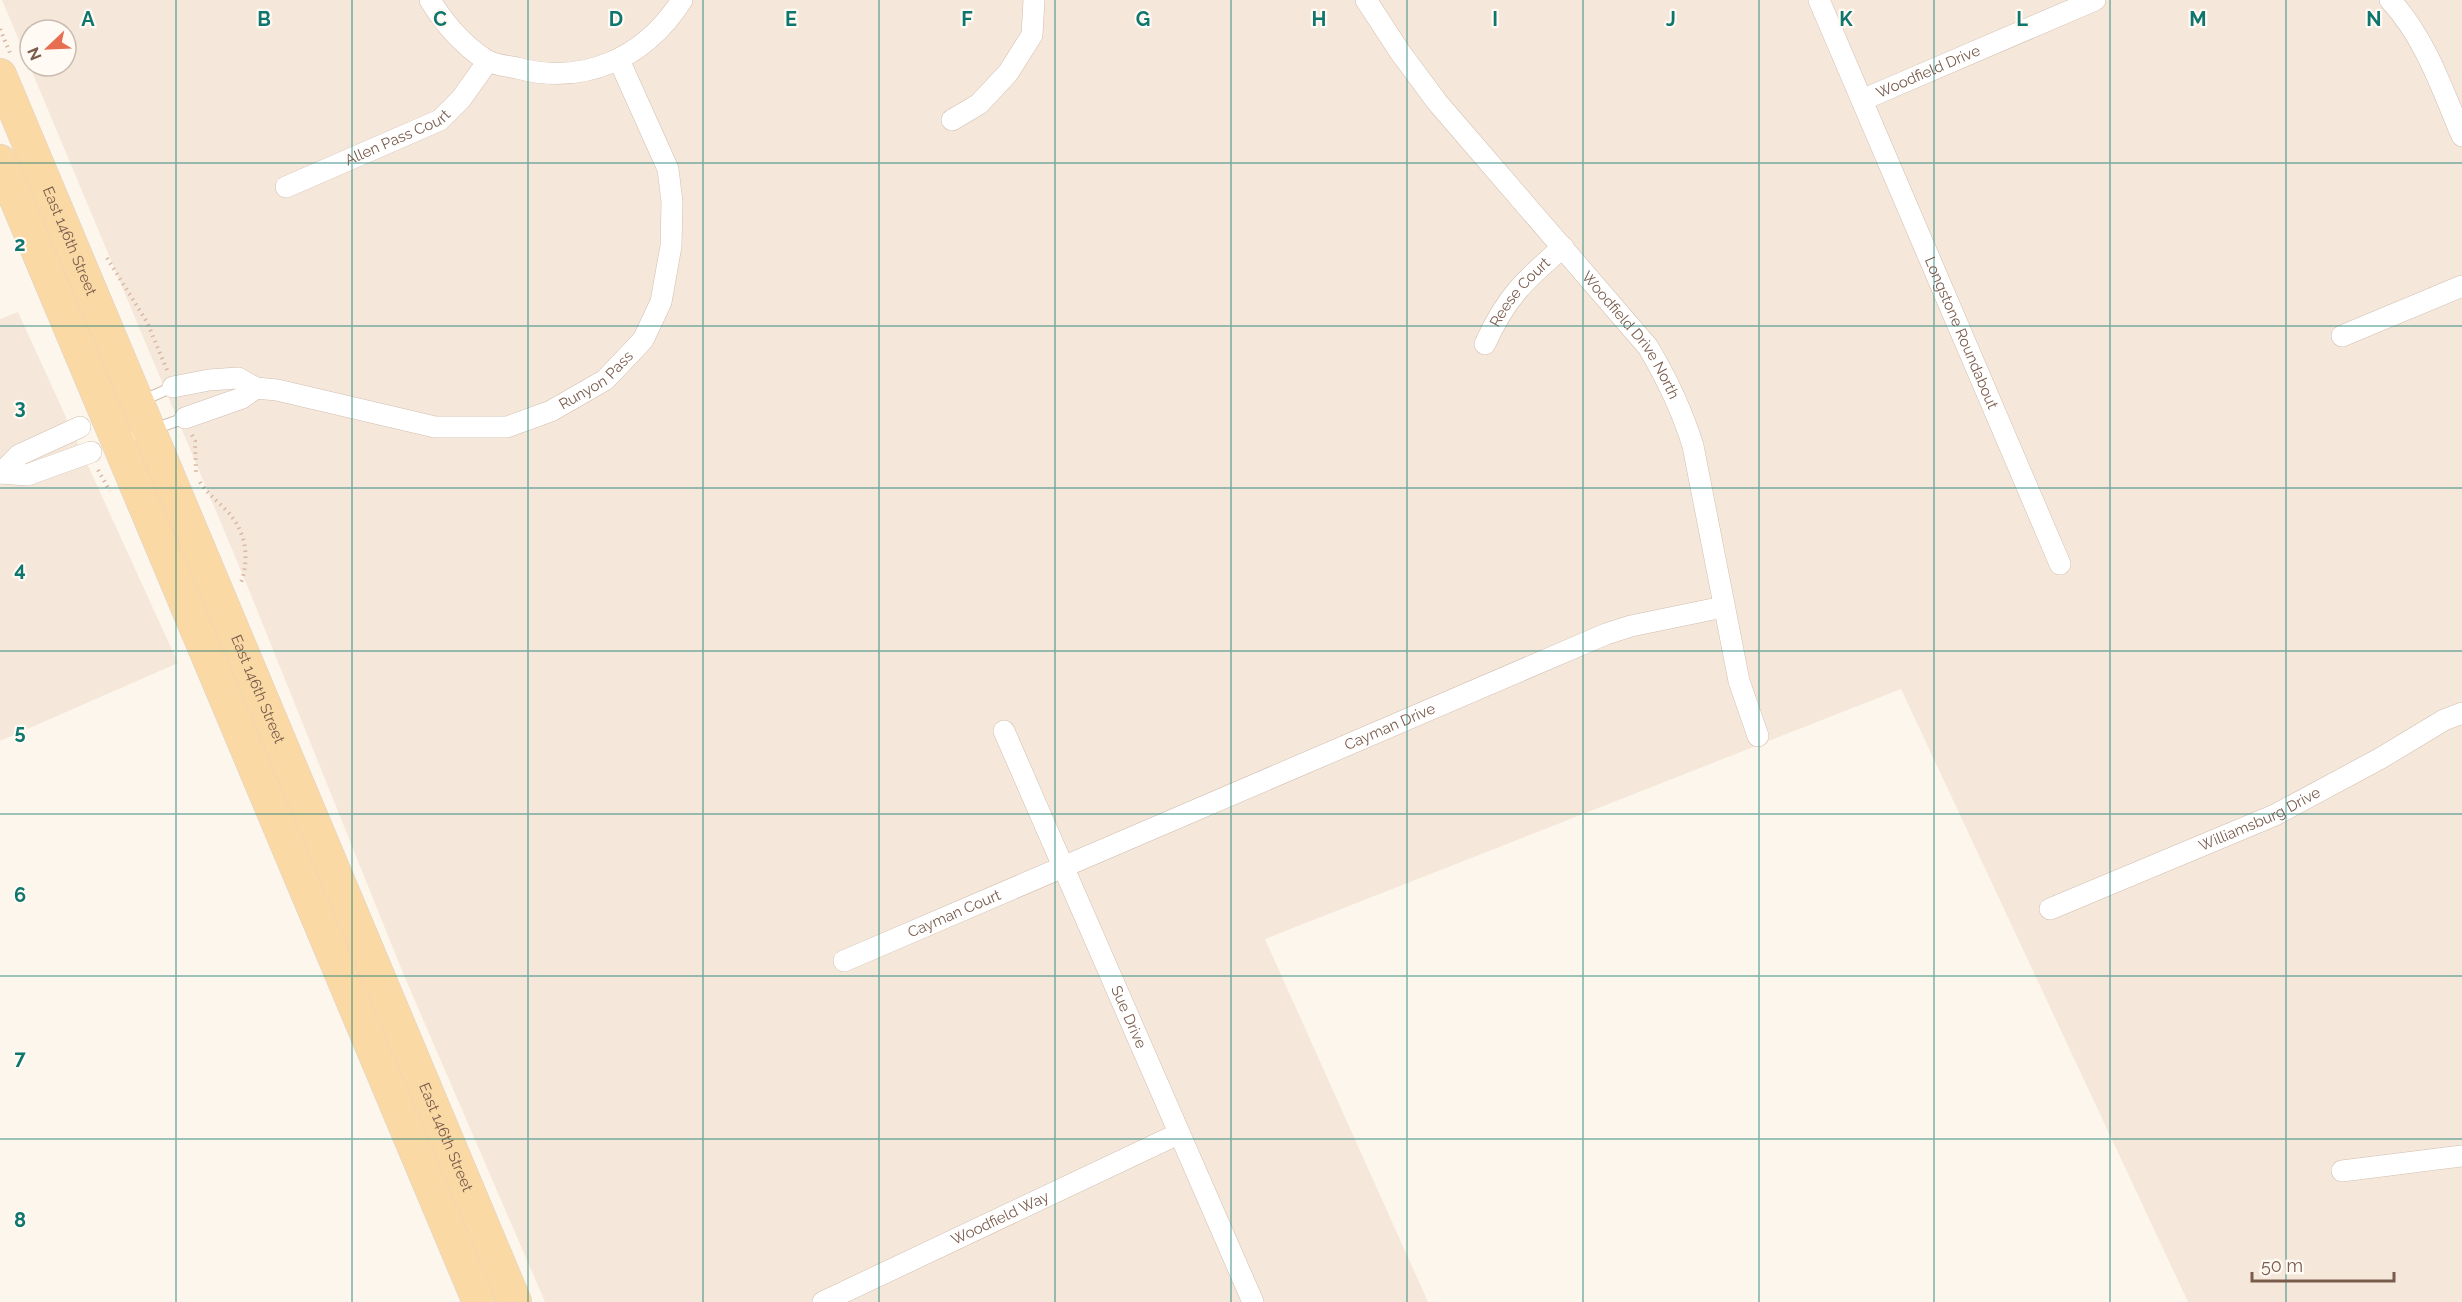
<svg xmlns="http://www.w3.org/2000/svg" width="2462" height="1302" viewBox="0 0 2462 1302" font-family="Raleway,sans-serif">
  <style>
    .residential { fill: #f5e8da; fill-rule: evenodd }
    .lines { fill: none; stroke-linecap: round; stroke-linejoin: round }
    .service-casing { stroke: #d1beb0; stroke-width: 12 }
    .minor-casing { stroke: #d1beb0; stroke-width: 22 }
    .primary-casing { stroke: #dad1cd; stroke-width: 34 }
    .path { stroke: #d9b8a5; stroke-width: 4; stroke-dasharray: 1.5 4.5; stroke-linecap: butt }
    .service { stroke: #fff; stroke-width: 10 }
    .minor { stroke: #fff; stroke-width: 21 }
    .primary { stroke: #fbd9a5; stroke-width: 33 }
    .grid { fill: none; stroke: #0f766e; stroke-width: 1.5; stroke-opacity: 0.55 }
    .labels { text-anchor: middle; stroke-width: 4.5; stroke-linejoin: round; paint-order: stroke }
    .street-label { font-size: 15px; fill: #7a5c4d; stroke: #fffaf3 }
    .grid-label { font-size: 20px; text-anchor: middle; font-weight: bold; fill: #0f766e; stroke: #fffaf3; stroke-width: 4.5; stroke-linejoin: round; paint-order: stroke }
  </style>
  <rect width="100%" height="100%" fill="#fdf6ec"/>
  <path class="residential" d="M2,0H2462V1302H2188L1901,689L1265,939L1428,1302H545L403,973L249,590ZM30,30H66V66H30Z
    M18,312L178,663L0,741V319Z"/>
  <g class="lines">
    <g class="service-casing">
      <path id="service" d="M141,401L173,387
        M120,441L185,418"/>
    </g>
    <g class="minor-casing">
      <g id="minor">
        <path d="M430,0C444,23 463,45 486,60C494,65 507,66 517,68C584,86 645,58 682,0"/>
        <path id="s1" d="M1366,0L1400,52L1437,102L1648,347C1667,379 1682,410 1693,446L1739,681L1758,736"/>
        <path id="s2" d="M1819,0L2060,564"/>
        <path d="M2390,0C2426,39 2442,89 2462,136"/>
        <path id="s3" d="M1862,100L2095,0"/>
        <path d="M952,120L979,104L1008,73L1032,35L1034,0"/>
        <path id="s4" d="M286,187L440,120L461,99L488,61"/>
        <path d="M2342,336L2462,286"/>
        <path id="s5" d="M1485,344C1506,297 1525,280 1563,247"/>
        <path d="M173,387L209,380L238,378L256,388L242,398L185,418"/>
        <path id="s6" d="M256,388L277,390L435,427H507L551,411L605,380L643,340L661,302L671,246L672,202L668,169L619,60"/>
        <path d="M0,473L27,475L91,452"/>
        <path d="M1,473L19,455L80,427"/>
        <path id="s7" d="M1004,731L1253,1302"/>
        <path id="s8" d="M2050,909L2275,815L2381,758L2444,720L2462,713"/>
        <path id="s9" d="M844,961L1606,634L1631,626L1723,607"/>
        <path d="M2342,1171L2462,1156"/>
        <path id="s10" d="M823,1302L1178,1134"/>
      </g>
    </g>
    <g class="primary-casing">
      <g id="primary">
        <path id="s11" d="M0,75L515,1302"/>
        <path d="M0,161L479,1302"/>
      </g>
    </g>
    <path class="path" d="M0,29L10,53
      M107,258L147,322L167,370
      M192,435L195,441L196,472
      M98,470L110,491
      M200,482C207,493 216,500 225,509C246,530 250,556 241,583"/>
    <use href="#service" class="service"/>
    <use href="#minor" class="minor"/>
    <use href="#primary" class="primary"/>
  </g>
  <path class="grid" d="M176,0V1302M352,0V1302M528,0V1302M703,0V1302M879,0V1302M1055,0V1302M1231,0V1302M1407,0V1302M1583,0V1302M1759,0V1302M1934,0V1302M2110,0V1302M2286,0V1302M0,163H2462M0,326H2462M0,488H2462M0,651H2462M0,814H2462M0,976H2462M0,1139H2462"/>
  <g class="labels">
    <g class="street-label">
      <text dy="5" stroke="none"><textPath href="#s3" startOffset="72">Woodfield Drive</textPath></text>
      <text dy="5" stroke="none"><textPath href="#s4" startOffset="122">Allen Pass Court</textPath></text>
      <text dy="5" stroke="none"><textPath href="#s11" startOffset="180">East 146th Street</textPath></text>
      <text dy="5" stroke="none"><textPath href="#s5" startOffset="63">Reese Court</textPath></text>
      <text dy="5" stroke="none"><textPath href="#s2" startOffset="362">Longstone Roundabout</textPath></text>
      <text dy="5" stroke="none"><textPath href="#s1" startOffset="428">Woodfield Drive North</textPath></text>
      <text dy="5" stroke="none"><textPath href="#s6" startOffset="357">Runyon Pass</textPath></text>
      <text dy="5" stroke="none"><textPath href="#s11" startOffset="666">East 146th Street</textPath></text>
      <text dy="5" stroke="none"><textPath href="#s9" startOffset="594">Cayman Drive</textPath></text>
      <text dy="5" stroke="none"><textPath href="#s8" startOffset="228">Williamsburg Drive</textPath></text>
      <text dy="5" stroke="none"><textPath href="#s9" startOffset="120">Cayman Court</textPath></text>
      <text dy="5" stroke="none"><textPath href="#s7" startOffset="312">Sue Drive</textPath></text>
      <text dy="5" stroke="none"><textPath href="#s11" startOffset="1152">East 146th Street</textPath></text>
      <text dy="5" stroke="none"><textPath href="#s10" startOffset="196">Woodfield Way</textPath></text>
    </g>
  </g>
  <g class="grid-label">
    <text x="88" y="26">A</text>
    <text x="264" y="26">B</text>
    <text x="440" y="26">C</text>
    <text x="616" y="26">D</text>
    <text x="791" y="26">E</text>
    <text x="967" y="26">F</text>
    <text x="1143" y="26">G</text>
    <text x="1319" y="26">H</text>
    <text x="1495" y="26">I</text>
    <text x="1671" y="26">J</text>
    <text x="1846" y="26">K</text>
    <text x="2022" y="26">L</text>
    <text x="2198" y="26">M</text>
    <text x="2374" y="26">N</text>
    <text x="20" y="251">2</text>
    <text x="20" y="414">3</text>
    <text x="20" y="576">4</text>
    <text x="20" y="739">5</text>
    <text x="20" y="902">6</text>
    <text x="20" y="1065">7</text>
    <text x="20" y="1227">8</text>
  </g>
  <g transform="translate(48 48) rotate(247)"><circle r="28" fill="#fffaf3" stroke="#cabbb1" stroke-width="1.5"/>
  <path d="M0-4.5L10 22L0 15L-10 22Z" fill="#e76f51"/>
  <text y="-9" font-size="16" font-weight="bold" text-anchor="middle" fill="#7a5c4d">N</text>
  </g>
  <path d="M2252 1272v9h142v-9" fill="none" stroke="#7a5c4d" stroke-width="3"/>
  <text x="2261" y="1272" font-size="18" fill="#7a5c4d" stroke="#fffaf3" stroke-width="4.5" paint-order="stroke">50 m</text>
</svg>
